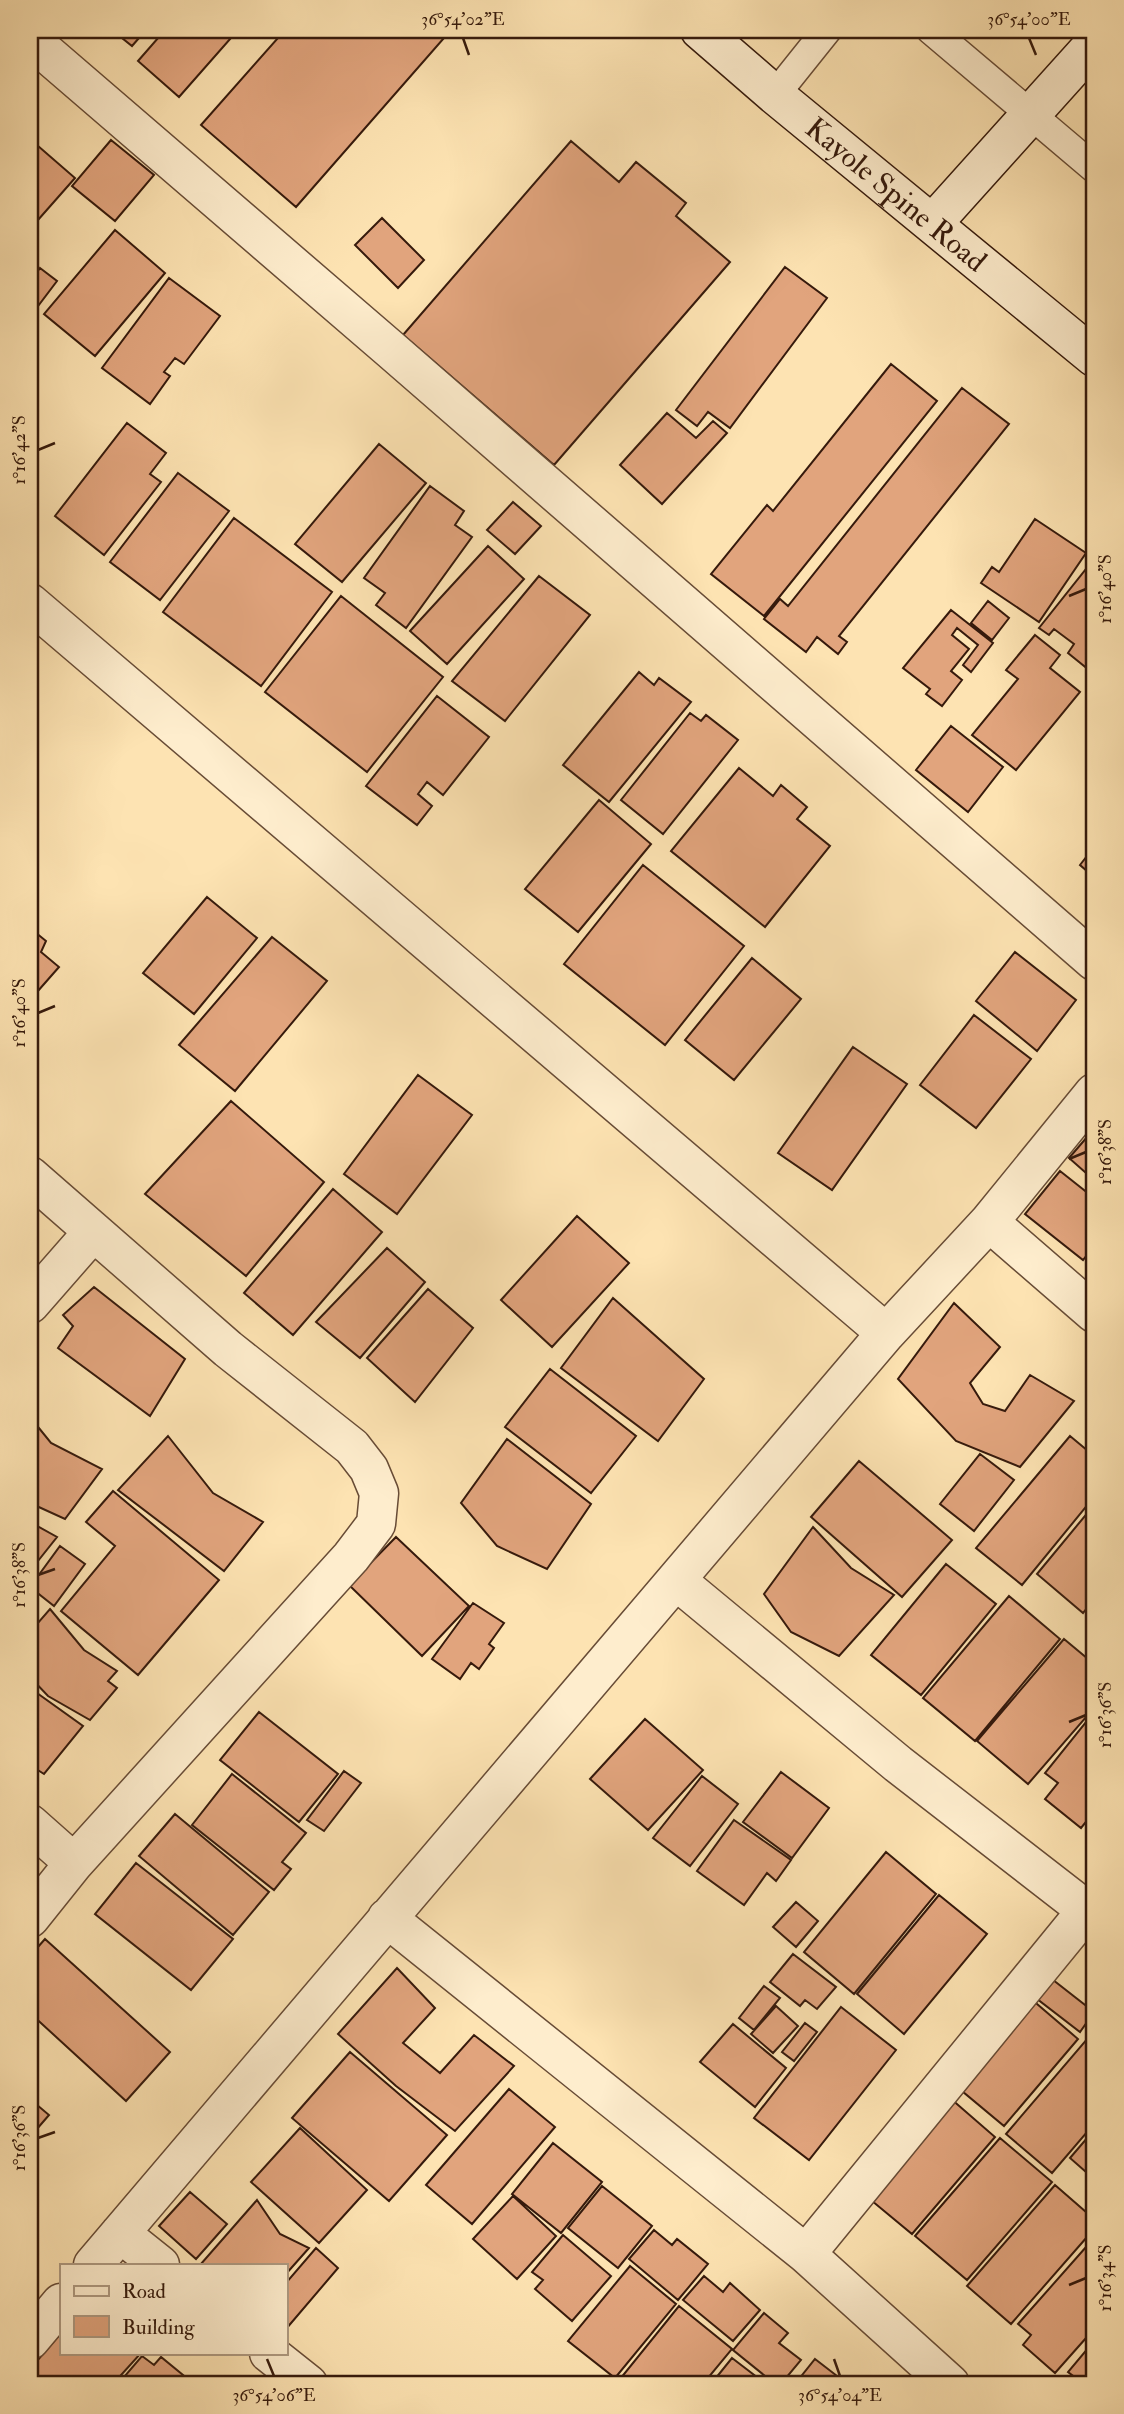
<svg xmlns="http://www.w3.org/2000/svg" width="1124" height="2414" viewBox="0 0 1124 2414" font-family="'IM FELL Double Pica',serif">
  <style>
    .building { fill: #e1a47d; stroke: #361a0c; stroke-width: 2 }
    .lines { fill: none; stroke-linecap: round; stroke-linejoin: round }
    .lane-casing { stroke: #684c36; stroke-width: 31 }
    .street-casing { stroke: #684c36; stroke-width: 41 }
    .secondary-casing { stroke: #361a0c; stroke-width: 41 }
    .lane { stroke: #feedcd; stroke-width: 28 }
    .street { stroke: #feedcd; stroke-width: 38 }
    .secondary { stroke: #feedcd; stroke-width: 38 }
    .ticks { fill: none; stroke: #361a0c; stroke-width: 2.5 }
    .labels { text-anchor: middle; stroke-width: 6; stroke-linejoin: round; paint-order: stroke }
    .street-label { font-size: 30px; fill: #361a0c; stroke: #feedcd }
    .neatline { fill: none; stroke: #361a0c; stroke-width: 2.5 }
    .ticks-label { font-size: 18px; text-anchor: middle; fill: #361a0c }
  </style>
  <rect width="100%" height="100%" fill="#fde3b2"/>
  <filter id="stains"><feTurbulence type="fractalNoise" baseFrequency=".00286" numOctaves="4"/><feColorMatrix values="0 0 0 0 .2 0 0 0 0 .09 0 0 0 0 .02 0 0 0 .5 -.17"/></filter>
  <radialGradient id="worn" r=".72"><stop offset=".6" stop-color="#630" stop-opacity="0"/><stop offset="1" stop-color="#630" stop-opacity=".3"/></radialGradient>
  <path class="building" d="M112,30H146L132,46Z
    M165,30H238L179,97L138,61Z
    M285,30H451L296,207L201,125Z
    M30,139L75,178L30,229Z
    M111,140L154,175L115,221L72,186Z
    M571,141L619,182L636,162L686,203L676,216L730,262L554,465L403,335Z
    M382,218L424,260L398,288L355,245Z
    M115,230L165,273L95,356L44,314Z
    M785,267L827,298L730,428L708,412L697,426L676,410Z
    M40,268L57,281L35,310L30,306V282Z
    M169,278L220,316L184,364L175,358L164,372L170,376L150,404L102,368Z
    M891,364L937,401L764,616L711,574L767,505L773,511Z
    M962,388L1009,424L839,636L847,642L838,654L817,637L806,652L764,619L780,599L788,606Z
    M667,413L696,438L713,421L727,433L662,504L620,465Z
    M127,423L166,453L150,474L161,482L104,555L55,516Z
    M379,444L426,483L342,582L295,544Z
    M178,473L229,511L160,600L110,562Z
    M430,486L464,511L455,525L472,537L406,628L376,605L385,593L364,578Z
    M513,502L541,526L515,554L487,530Z
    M234,518L332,592L261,686L163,612Z
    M1035,519L1086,553L1039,622L981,583L992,567L999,572Z
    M488,546L524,579L447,664L410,631Z
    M1086,569L1094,576V663L1089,670L1068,653L1074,644L1054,629L1049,635L1039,628Z
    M539,576L590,615L505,721L452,681Z
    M341,596L443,677L367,772L265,692Z
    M988,601L1009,618L992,640L971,623Z
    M951,610L993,643L971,672L963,665L978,645L957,628L952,635L969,649L951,671L962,680L942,706L926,694L930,689L903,668Z
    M1035,635L1060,655L1050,668L1080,692L1016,770L972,735L1018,679L1006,670Z
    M639,672L654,685L659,678L691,702L609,802L563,765Z
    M437,696L489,737L443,795L427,782L418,794L432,806L417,825L366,786Z
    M690,713L701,721L706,715L738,740L663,834L621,800Z
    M951,726L1003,767L968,812L916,770Z
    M739,768L773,796L781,785L807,807L797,819L830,846L765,927L671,851Z
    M599,800L651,844L578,932L525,889Z
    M1094,847V877L1080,865Z
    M643,865L744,946L665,1045L564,964Z
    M207,897L257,938L194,1014L143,973Z
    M30,928L46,941L41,952L59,967L30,1000Z
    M272,937L327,981L235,1091L179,1045Z
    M1015,952L1076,1000L1037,1051L976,1001Z
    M752,958L801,999L734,1080L685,1040Z
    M974,1015L1031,1059L976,1128L920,1085Z
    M853,1047L907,1084L832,1190L778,1153Z
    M418,1075L472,1115L397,1214L344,1174Z
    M231,1101L324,1182L246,1276L145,1194Z
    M1094,1129V1180L1069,1158Z
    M1060,1171L1094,1198V1246L1083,1260L1025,1214Z
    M333,1189L382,1232L293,1335L244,1293Z
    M577,1216L629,1263L552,1347L501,1300Z
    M387,1248L425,1282L360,1358L316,1322Z
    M94,1287L185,1359L150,1416L58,1348L73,1326L63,1315Z
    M428,1289L473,1328L415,1402L367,1358Z
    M613,1298L704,1379L658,1441L561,1368Z
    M954,1303L1000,1347L970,1383L983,1404L1005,1411L1030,1375L1074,1401L1020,1467L956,1441L898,1379Z
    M550,1369L636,1436L591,1493L505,1427Z
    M30,1417L51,1443L102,1469L65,1519L30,1503Z
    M168,1436L213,1493L263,1522L224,1571L118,1490Z
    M1070,1436L1094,1456V1497L1022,1585L976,1548Z
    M507,1439L591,1504L547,1569L497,1546L461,1503Z
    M980,1454L1014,1480L974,1531L940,1504Z
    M859,1461L952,1540L902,1597L811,1517Z
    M113,1491L219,1580L138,1675L61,1611L115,1546L86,1522Z
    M1094,1505V1599L1083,1613L1037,1574Z
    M30,1522L57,1537L30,1571Z
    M813,1527L851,1568L894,1595L839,1656L791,1632L764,1594Z
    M396,1537L469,1606L422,1656L349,1585Z
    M60,1546L85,1564L54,1606L30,1587Z
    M946,1564L996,1604L921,1695L871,1655Z
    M1009,1596L1060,1639L975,1741L923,1698Z
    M473,1603L504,1623L489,1644L494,1648L479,1669L471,1663L460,1679L432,1659Z
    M50,1609L84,1650L117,1671L108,1681L117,1688L90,1720L48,1696L30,1677V1632Z
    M1064,1639L1094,1664V1708L1028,1784L977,1741Z
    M30,1688L83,1726L44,1774L30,1765Z
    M259,1712L338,1774L299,1822L220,1760Z
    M1094,1712V1812L1081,1828L1045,1799L1058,1783L1045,1773Z
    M645,1719L703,1770L648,1830L590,1779Z
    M344,1771L361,1783L324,1831L307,1820Z
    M781,1772L829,1808L792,1858L743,1822Z
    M232,1774L306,1833L282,1862L291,1869L274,1890L192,1825Z
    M702,1776L738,1804L690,1866L653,1838Z
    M175,1814L269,1892L233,1935L139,1856Z
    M734,1820L791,1860L776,1881L767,1873L744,1905L697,1871Z
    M886,1852L936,1894L854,1994L804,1952Z
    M136,1863L233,1939L191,1990L95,1914Z
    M939,1895L987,1934L904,2034L857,1994Z
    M796,1902L818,1921L796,1947L773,1927Z
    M45,1939L170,2052L126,2101L30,2013V1956Z
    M793,1954L836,1987L817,2009L805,2000L800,2006L770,1982Z
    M397,1968L435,2008L403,2043L440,2073L474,2035L514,2066L455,2131L396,2086L338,2034Z
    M1048,1976L1094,2012L1080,2032L1032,1995Z
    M764,1986L780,1998L754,2030L739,2018Z
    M1030,1998L1078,2039L1004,2126L956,2086Z
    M776,2006L798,2026L773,2053L751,2034Z
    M841,2007L896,2050L809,2160L754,2118Z
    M805,2023L817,2032L794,2061L782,2052Z
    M733,2024L786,2068L755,2107L700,2062Z
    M1094,2031V2124L1052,2173L1006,2134Z
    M350,2052L447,2135L389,2201L292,2118Z
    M509,2089L555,2127L472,2224L426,2185Z
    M950,2098L995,2137L912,2234L866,2196Z
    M30,2099L49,2115L30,2137Z
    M300,2128L367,2190L319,2243L251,2182Z
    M1094,2130V2179L1070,2158Z
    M1000,2138L1052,2182L967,2280L915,2236Z
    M553,2143L602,2182L561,2233L512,2194Z
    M1055,2185L1094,2219V2229L1011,2324L967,2286Z
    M602,2186L652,2226L618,2268L568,2228Z
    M190,2192L227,2224L196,2259L159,2226Z
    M513,2196L556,2236L517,2279L473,2239Z
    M257,2200L280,2234L309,2248L285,2275V2265H200Z
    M654,2230L672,2245L677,2239L708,2264L678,2300L629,2259Z
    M563,2235L611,2276L572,2321L535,2289L543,2280L532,2272Z
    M1094,2238V2329L1055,2373L1023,2345L1031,2335L1018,2324Z
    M316,2248L338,2268L286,2329L285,2284Z
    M630,2266L676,2304L615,2378L568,2341Z
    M704,2276L723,2292L730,2283L760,2310L733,2341L683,2300Z
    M679,2306L732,2349L703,2384H616Z
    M764,2313L788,2333L779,2343L801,2360L781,2384H775L733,2350Z
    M61,2333V2353H141L113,2384H30V2369Z
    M1094,2341V2384H1084L1068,2372Z
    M142,2356L154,2365L161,2357L194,2384H118Z
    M732,2358L766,2384H711Z
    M815,2359L841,2379L836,2384H795Z"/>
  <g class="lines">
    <g class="lane-casing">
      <path id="lane" d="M931,30L1094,168
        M775,95L827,30"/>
    </g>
    <g class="street-casing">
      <path id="street" d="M30,39L390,349L1094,961
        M30,603L886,1333
        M30,1176L228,1349L352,1447L369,1469L379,1493L376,1524L351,1557L74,1863L30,1918
        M989,1222L1094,1313
        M30,1304L93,1232
        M677,1581L898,1764L1094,1916
        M30,1824L74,1863
        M387,1918L806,2254L950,2384
        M120,2233L160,2265
        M806,2254L1087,1910
        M93,2265L886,1333L989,1222L1094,1093
        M30,2340L61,2303
        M269,2353L308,2384"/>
    </g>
    <g class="secondary-casing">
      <g id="secondary">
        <path id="s1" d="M700,30L775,95L1094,357"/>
        <path d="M933,223L1094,44"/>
      </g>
    </g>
    <use href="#lane" class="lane"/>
    <use href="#street" class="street"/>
    <use href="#secondary" class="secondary"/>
  </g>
  <path class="ticks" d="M463,38L469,55M1029,38L1036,55M38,450L55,443M1069,596L1086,589M38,1013L55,1006M1069,1159L1086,1152M38,1575L55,1569M1069,1722L1086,1715M38,2138L55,2132M1069,2285L1086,2278M267,2359L274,2376M834,2359L840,2376"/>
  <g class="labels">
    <g class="street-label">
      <text dy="10" stroke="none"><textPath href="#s1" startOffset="256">Kayole Spine Road</textPath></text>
    </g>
  </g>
  <rect width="1124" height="2414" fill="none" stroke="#fde3b2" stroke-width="77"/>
  <rect x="60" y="2264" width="228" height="91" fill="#feedcd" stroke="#ae9980" stroke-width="2"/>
  <rect x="74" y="2286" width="35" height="10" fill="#feedcd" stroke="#ae9980" stroke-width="2"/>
  <text x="122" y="2298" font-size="21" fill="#361a0c">Road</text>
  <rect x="74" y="2316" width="35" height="21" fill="#e1a47d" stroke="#ae9980" stroke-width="2"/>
  <text x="122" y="2334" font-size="21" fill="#361a0c">Building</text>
  <rect x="38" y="38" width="1048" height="2338" class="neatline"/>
  <g class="ticks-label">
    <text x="463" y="25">36°54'02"E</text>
    <text x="1029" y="25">36°54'00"E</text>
    <text transform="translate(19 450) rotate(-90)" y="6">1°16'42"S</text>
    <text transform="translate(1105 589) rotate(-90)" y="6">1°16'40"S</text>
    <text transform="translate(19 1013) rotate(-90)" y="6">1°16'40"S</text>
    <text transform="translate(1105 1152) rotate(-90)" y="6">1°16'38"S</text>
    <text transform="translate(19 1575) rotate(-90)" y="6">1°16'38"S</text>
    <text transform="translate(1105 1715) rotate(-90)" y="6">1°16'36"S</text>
    <text transform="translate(19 2138) rotate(-90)" y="6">1°16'36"S</text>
    <text transform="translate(1105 2278) rotate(-90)" y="6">1°16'34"S</text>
    <text x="274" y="2401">36°54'06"E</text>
    <text x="840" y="2401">36°54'04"E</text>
  </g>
  <rect width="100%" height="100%" filter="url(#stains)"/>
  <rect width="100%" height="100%" fill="url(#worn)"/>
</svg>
